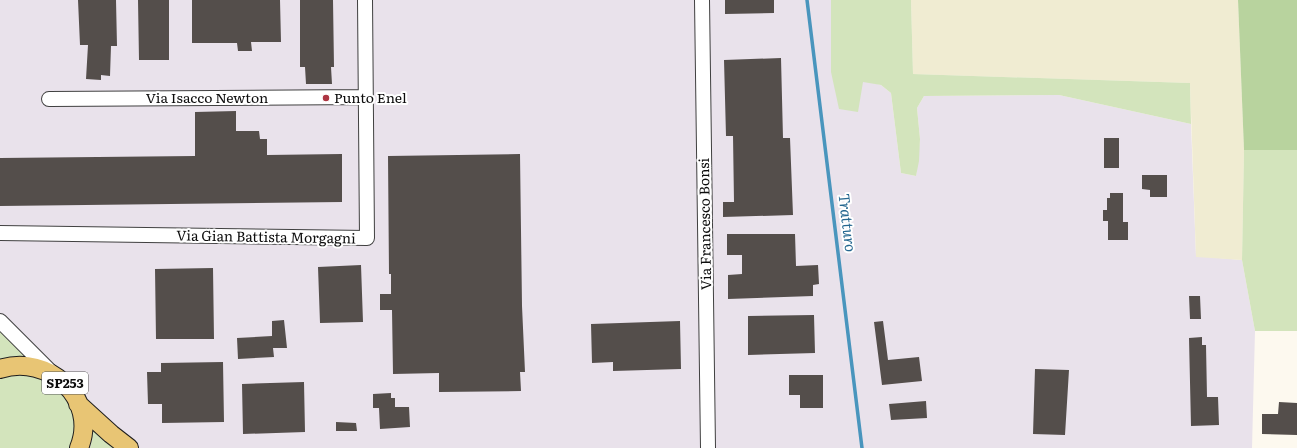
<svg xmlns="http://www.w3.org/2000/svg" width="1297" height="448" viewBox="0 0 1297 448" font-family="Literata,serif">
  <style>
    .industrial { fill: #e9e2eb }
    .farmland { fill: #f0ecd2 }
    .green { fill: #d3e4bc }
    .forest { fill: #b8d39e }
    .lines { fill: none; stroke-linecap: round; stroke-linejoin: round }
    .stream { stroke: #4995bd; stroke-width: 3.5 }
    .building { fill: #544e4b }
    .minor-casing { stroke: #404040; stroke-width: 16 }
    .major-casing { stroke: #1e1e1e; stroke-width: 20 }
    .minor { stroke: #fff; stroke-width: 14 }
    .major { stroke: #e8c574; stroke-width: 18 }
    .poi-dot { fill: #ad3542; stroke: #fff; stroke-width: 1.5 }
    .labels { text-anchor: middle; stroke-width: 4; stroke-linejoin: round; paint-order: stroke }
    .shield { fill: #fff; stroke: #565656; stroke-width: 1 }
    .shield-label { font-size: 13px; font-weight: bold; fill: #0d0d0d }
    .street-label { font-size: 14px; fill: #0d0d0d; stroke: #fff }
    .poi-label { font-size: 14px; fill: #0d0d0d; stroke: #fff; text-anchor: start }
    .water-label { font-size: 15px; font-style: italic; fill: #256790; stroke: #fff }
  </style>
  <rect width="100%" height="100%" fill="#fdf9ef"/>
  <path class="industrial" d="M0,0H831V72L881,85L891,93L901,173L916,176L920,139L917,108L924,96L1059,95L1191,124L1196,256L1242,260L1255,331L1252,448H0Z"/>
  <path class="farmland" d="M911,0H1238L1244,150L1242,260L1196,257L1190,83L913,74Z"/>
  <path class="green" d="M831,0H911L913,74L1190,83L1191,124L1059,95L924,96L917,108L920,139L919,161L916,176L901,173L891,93L881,85L863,82L858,112L839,109L831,72Z
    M1244,150H1297V331H1255L1242,260Z
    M0,329L27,356L0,360Z
    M29,373L57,386L74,412L76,427L72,448H0V377Z
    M93,423L119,448H90L92,440Z"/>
  <path class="forest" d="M1238,0H1297V150H1244Z"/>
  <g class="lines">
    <path class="stream" d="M807,0L862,448"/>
  </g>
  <path class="building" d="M78,0H116L117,46H111L110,76L101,75V80L86,79L88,45H80Z
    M138,0H169V60H139Z
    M192,0H280L281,42H251L252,51H238L237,43H192Z
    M300,0H333L334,67H331L332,84H306L305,67H300Z
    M725,0H774V13L725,14Z
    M781,58L783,138H790L793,215L723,217V202H734L733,136H726L724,60Z
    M236,111V131H259L260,139H267V155L342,154V202L0,206V158L195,156V112Z
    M1104,138H1119V168H1104Z
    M520,154L522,306L525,372H520L521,391L439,392V373L393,374L392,310H380V294H391V274H389L388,156Z
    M1142,175H1167V197H1150V190L1142,189Z
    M1110,193H1123V222H1128V240H1108V221H1103V210H1107V198H1110Z
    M727,234H795L796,266L818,265L819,284L813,285V296L728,299V275L742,274V255H727Z
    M361,265L363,322L320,323L318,267Z
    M213,268L214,339H156L155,269Z
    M1189,296H1200L1201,319H1190Z
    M814,315L815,353L748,355V316Z
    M284,320L287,348H273L274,357L238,359L237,338L272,336V321Z
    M680,321L681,369L613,371V362L592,363L591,324Z
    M883,321L888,360L919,357L922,381L882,385L874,322Z
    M1202,337V345H1206L1207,397H1218L1219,425L1191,426L1189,338Z
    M223,362L224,422L162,423V404H148L147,372H161V363Z
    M1035,369L1069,370L1065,435L1033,434Z
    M789,375H823V408H800V395H789Z
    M304,382L305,432L243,434L242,384Z
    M391,393V398H395V407H409L410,427L380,429L379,408H373V394Z
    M926,401L927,418L891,420L889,404Z
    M1279,402L1297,403V435L1262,434V414H1278Z
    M336,422L356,423L357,431H336Z"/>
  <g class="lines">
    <g class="minor-casing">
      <path id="minor" d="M702,0L708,448
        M49,99L366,97
        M0,233L367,238L365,0
        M0,321L51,372"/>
    </g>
    <g class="major-casing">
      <path id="major" d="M0,369C48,353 99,399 79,448
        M78,404L111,434L129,448"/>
    </g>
    <use href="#minor" class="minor"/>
    <use href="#major" class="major"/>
  </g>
  <circle class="poi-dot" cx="326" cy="98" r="4"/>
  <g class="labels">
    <rect class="shield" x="42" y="372" width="46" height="22" rx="3"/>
    <g class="shield-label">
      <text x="65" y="388">SP253</text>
    </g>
    <g class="street-label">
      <text x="207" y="103">Via Isacco Newton</text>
      <text transform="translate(705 224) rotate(-91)" y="5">Via Francesco Bonsi</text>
      <text transform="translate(266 237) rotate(1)" y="5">Via Gian Battista Morgagni</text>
    </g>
    <g class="poi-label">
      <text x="334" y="103">Punto Enel</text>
    </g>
    <g class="water-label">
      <text transform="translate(847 223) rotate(83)" y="5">Tratturo</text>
    </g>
  </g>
</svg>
